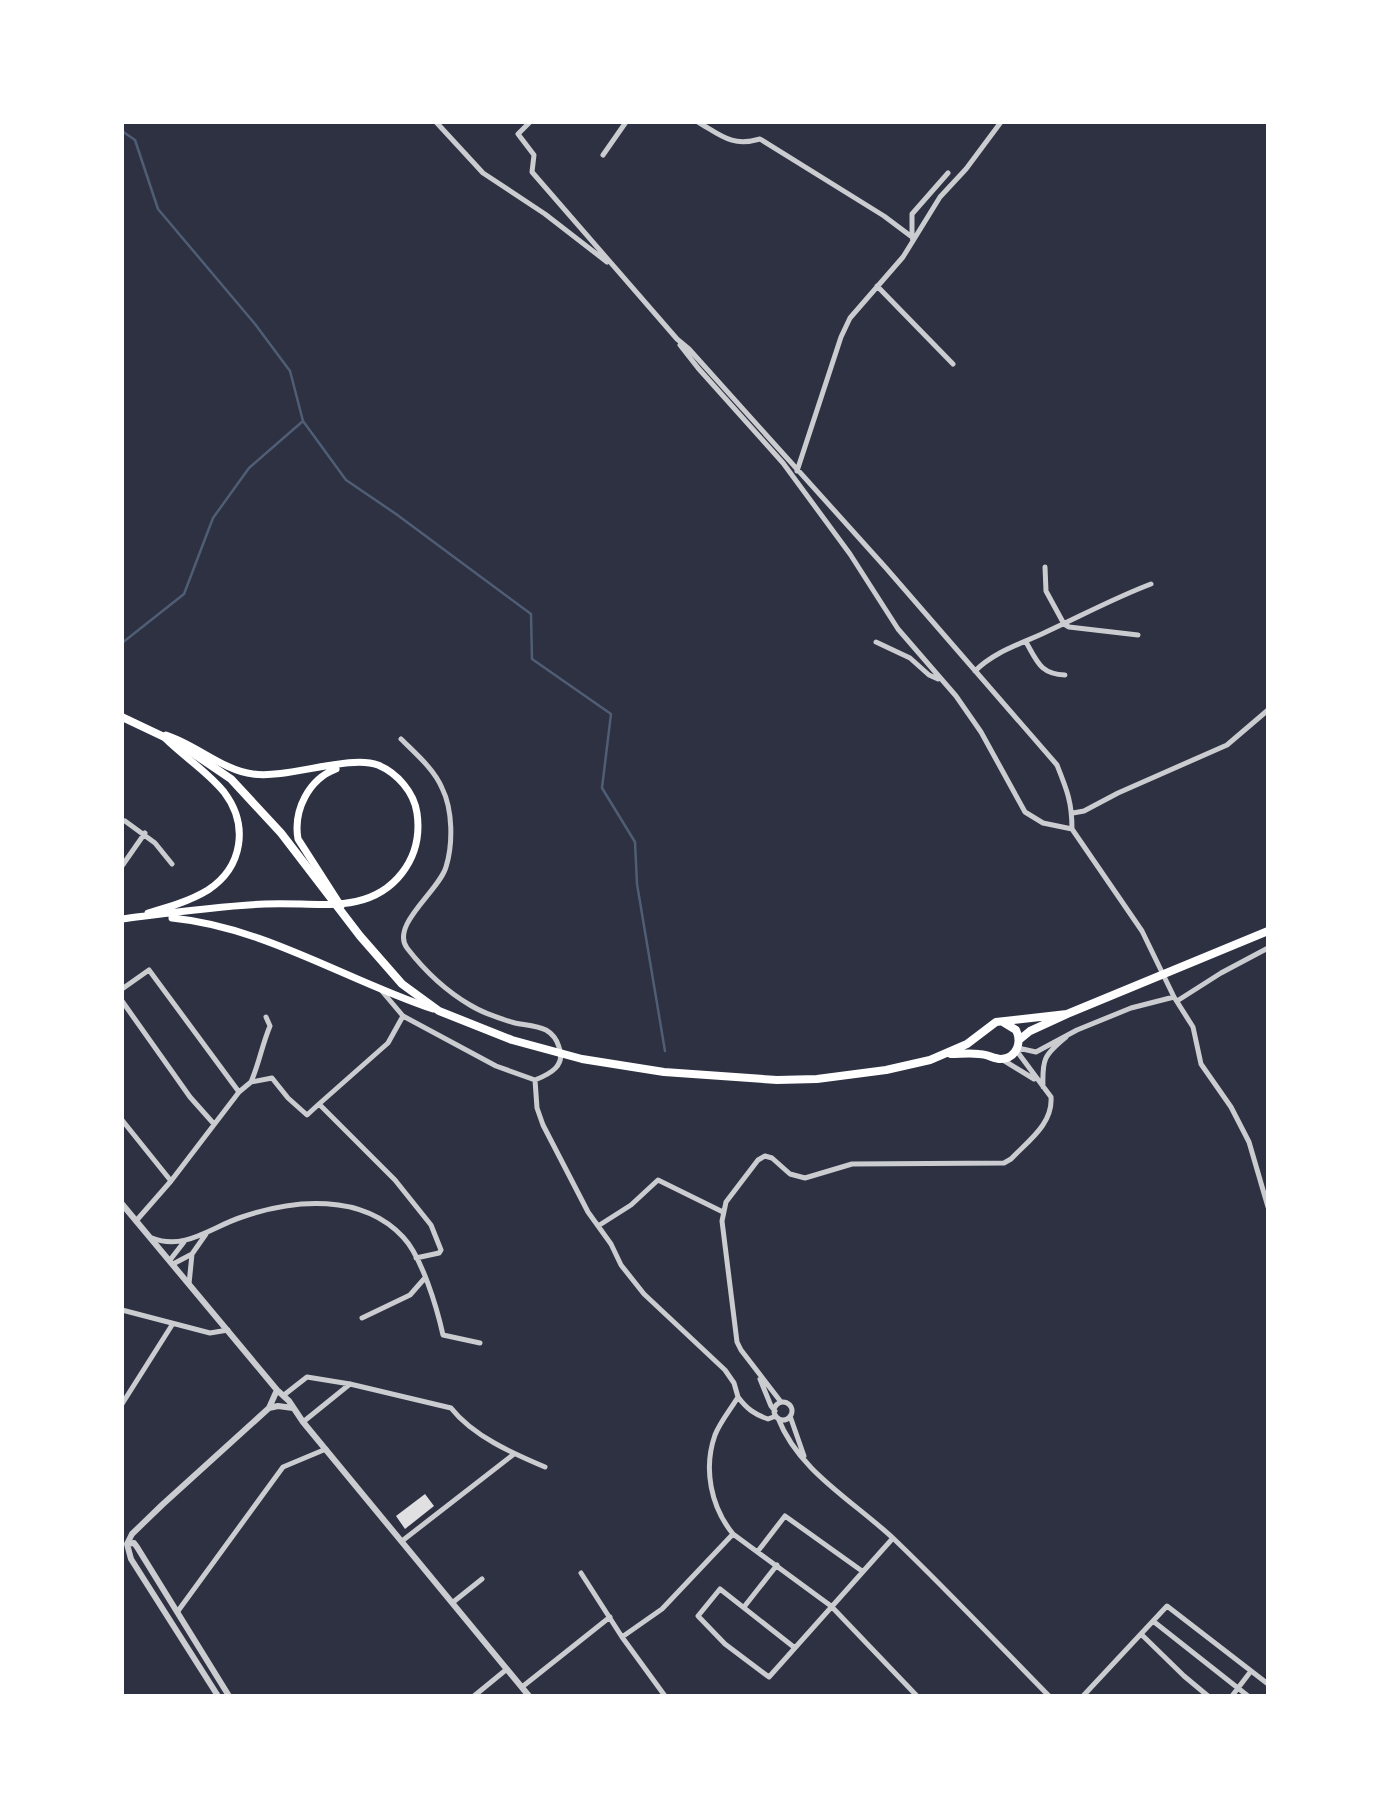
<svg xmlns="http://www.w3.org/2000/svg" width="1390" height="1818" viewBox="0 0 1390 1818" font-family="'PT Sans',sans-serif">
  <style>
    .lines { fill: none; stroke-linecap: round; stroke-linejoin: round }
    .stream { stroke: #4f5d75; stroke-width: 2.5 }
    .building { fill: #e0e0e3 }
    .minor { stroke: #caccd0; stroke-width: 5 }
    .tertiary { stroke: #caccd0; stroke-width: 6 }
    .secondary { stroke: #fff; stroke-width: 7 }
    .primary { stroke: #fff; stroke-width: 8 }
  </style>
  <rect width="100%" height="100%" fill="#2d3142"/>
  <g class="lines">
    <path class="stream" d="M122,131L135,140L158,209L255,324L290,371L303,421L346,480L396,514L531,614L532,659L611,714L602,788L635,842L637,884L665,1051
      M122,643L184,594L213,518L249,468L303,421"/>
  </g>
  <path class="building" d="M425,1494L434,1506L405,1529L396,1516Z"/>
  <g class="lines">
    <path class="minor" d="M436,122L483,173L545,214L607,262
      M530,122L518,134L534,155L532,172L677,339L689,349L886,568L1057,765C1067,790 1072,802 1072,829L1142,931L1174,997L1193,1027L1201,1064L1231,1107L1249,1142L1268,1207
      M698,122C722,136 732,147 760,139L884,216L912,237L913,241
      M603,155L626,122
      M912,237V214L948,173
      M877,286L953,364
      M680,345L698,368L783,463L850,554L898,629L956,696L981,732L1025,812L1043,823L1072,829
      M797,471L841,337L850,318L903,257L940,197L966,169L1001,122
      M1045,567L1046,591L1064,624L1069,627L1138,635
      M876,642L910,658L929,675L938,679
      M1026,642C1037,661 1040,674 1065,675
      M975,671C995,651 1021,644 1046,632C1081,616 1114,598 1151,584
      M1073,813L1084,811L1118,793L1227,745L1268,710
      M125,821L155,843L172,864
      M122,866L145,833
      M122,989L149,970L239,1092
      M381,990L403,1016L496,1066L535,1080C550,1074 566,1066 559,1047C557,1040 553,1034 546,1030C538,1026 525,1025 515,1023C501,1019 483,1013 470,1005C446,991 424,970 407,948C390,925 439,891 446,867C453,844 453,810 442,788C434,769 415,753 401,739
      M122,1001L190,1097L214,1124
      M1177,1001L1221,973L1268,948
      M1018,1048L1036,1052L1077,1030L1131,1008L1174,997
      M1003,1060L1034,1079
      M535,1080L537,1108L543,1125L588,1212L611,1244L621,1265L644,1294L725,1370L734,1383L738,1397C731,1409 720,1422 715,1435C703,1469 711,1507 733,1534L831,1606L917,1696
      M251,1082C259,1064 262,1045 270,1026L266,1017
      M1043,1087C1042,1059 1044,1055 1066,1037
      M319,1104L388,1043L403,1016
      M122,1120L171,1181
      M136,1221L171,1181L239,1092L251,1082L272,1078L288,1098L307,1115L319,1104L395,1180L431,1225L441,1250L439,1253L416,1258
      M598,1226L631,1205L658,1180L723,1212
      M152,1238C185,1251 211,1227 242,1217C294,1199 362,1193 403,1237C422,1257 437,1308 443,1335L480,1343
      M170,1260L184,1242
      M173,1264L192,1254
      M189,1284L192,1254L206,1234
      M122,1310L210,1333L228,1330
      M362,1318L410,1295L424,1279
      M760,1379L771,1406L775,1411
      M284,1395L307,1377L350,1384L451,1408C473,1436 512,1453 545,1467
      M738,1397C747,1409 754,1414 768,1419L776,1416
      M781,1402L741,1350L737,1342L722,1221L726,1202L758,1160L765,1156L772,1158L790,1174L805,1178L852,1164L1004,1163L1011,1159C1028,1141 1053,1124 1051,1097L1016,1050
      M774 1411a9 9 0 1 1 18 0a9 9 0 1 1-18 0Z
      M122,1404L172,1325
      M790,1416L804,1456
      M778,1418C799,1472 854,1501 895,1540C947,1590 998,1644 1049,1696
      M303,1422L350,1384
      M402,1541L514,1454
      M758,1551L785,1516L862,1571
      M581,1573L622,1637L665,1696
      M452,1603L482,1579
      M744,1607L777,1565
      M178,1611L283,1467L326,1449
      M1153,1621L1248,1696
      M1141,1634L1184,1676L1208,1696
      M622,1637L662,1609L733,1534
      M795,1648L720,1589L698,1616L725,1644L769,1677L893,1538
      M522,1687L610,1617
      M474,1696L507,1669
      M1083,1696L1167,1606L1268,1684
      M1232,1696L1251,1671"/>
    <path class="tertiary" d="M122,1204L277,1390L289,1401L303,1422L529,1696
      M269,1408L278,1406L293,1408
      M127,1544L134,1543L137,1547L229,1696
      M218,1696L131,1559L127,1544L132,1534L162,1505L269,1408L277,1390"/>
    <path class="secondary" d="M336,769C309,779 293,810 298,839L341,906
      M148,913C169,907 190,901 208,890C243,867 249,825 224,792C207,771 184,757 165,738
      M172,918C264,927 346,980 433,1009
      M122,919C169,913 217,906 265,904C314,901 368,917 402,873C416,855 420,834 417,813C414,792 397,773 378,765C350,754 288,779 253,774C224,771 195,744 166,735"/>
    <path class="primary" d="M122,717L181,745L231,779L281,833L360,936L402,984L439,1011L512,1040L582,1059L664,1072L777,1080L817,1079L886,1070L930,1060L967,1044L996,1022L1067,1014
      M1019,1040L1030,1031L1067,1014L1268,931
      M951,1054C960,1054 970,1053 979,1054C987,1054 994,1059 1001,1059C1017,1058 1022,1042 1016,1030L1003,1022"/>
  </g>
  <rect width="1390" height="1818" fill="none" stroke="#ffffff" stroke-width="248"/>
</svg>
